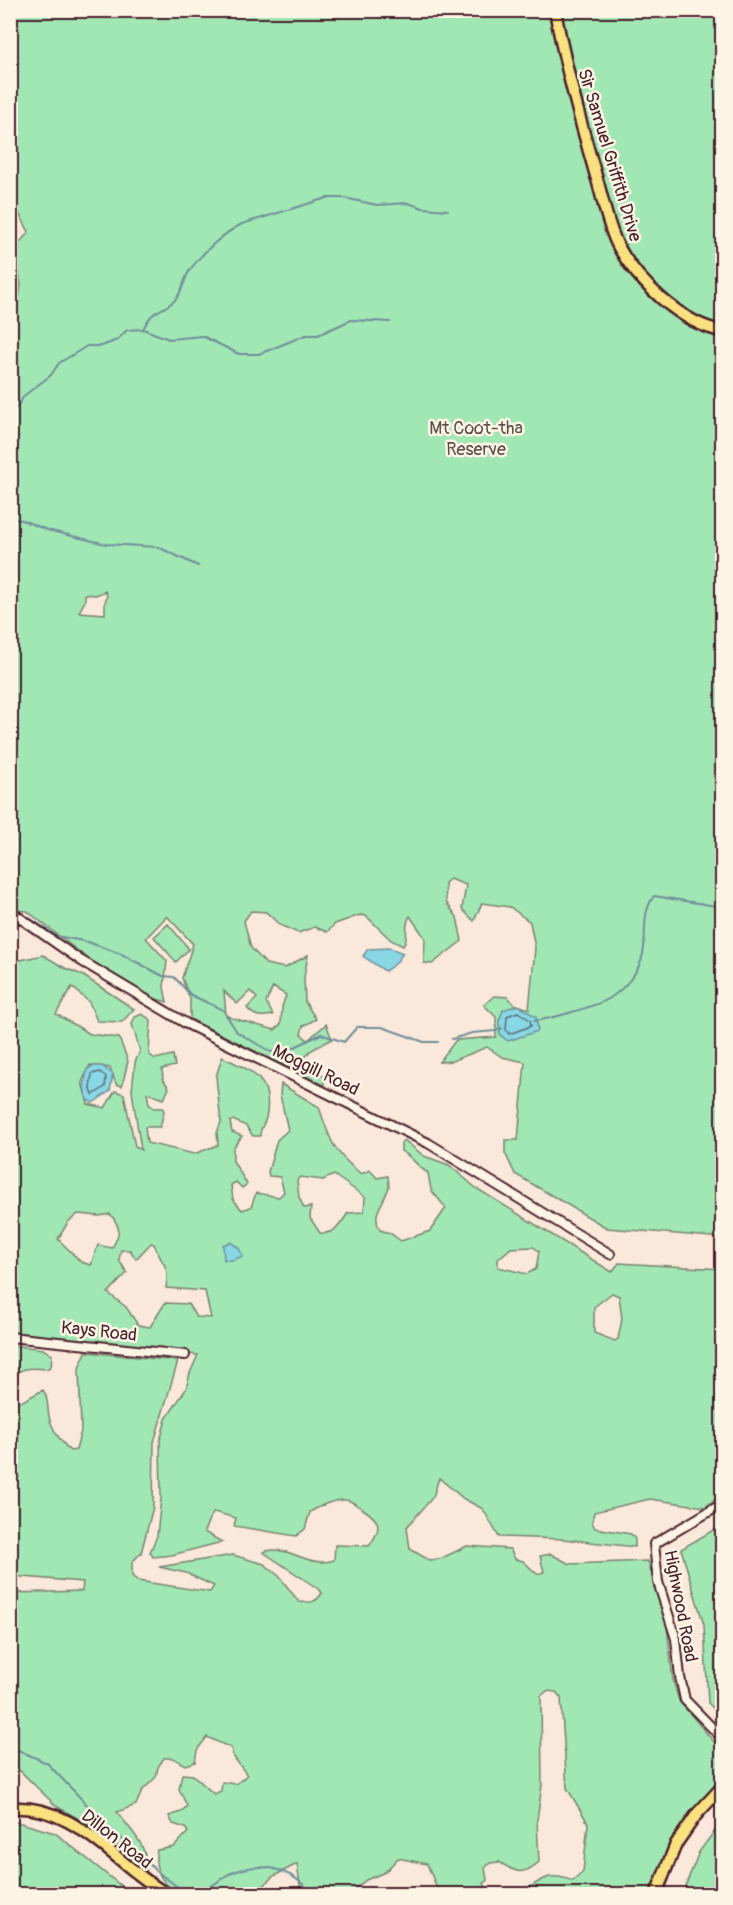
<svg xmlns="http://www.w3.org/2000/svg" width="733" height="1905" viewBox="0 0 733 1905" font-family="Pangolin,sans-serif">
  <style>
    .green { fill: #a1e7b4; stroke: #768370; stroke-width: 1.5; fill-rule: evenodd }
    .water { fill: #87d7e4; stroke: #6f8d9a; stroke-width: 1.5 }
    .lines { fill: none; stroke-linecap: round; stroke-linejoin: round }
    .shore { stroke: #626975; stroke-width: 1.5 }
    .stream { stroke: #6f8d9a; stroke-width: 2 }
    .minor-casing { stroke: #4a1f2b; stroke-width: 12 }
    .major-casing { stroke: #4a1f2b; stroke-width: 15 }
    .minor { stroke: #fcf5e5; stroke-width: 8 }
    .major { stroke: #fae180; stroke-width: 10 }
    .labels { text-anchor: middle; stroke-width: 5; stroke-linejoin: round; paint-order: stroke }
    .street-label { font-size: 18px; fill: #4a1f2b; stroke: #fcf5e5 }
    .park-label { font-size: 18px; fill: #60514d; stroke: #fcf5e5 }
  </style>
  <rect width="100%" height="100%" fill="#fae9da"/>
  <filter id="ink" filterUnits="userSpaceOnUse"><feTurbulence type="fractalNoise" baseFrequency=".0167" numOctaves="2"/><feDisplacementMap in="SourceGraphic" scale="12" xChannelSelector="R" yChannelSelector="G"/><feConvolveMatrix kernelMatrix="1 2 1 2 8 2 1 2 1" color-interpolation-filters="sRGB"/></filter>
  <g filter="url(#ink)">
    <path class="green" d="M11,11H722V1238L607,1228L515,1174L505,1153V1140H518L525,1062L502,1057L487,1047L452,1061L439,1062L456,1040L496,1037V1017L484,1005L494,996L508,997L514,1004L529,1009L535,948L530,922L510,907L482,903L474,921L462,909L466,885L450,879L445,883L446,902L457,917L462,941L432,964L424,963L425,938L410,916C403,925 410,937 403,946L391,940L366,916L360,915L335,924L327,932L315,927L298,933L280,925L266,912L251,911L244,921L251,948L266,964L285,968L308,955L304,977L305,1002L316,1019L303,1026L301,1034L308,1040L326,1024L332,1039L310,1051L300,1064L324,1076V1085L190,1019V999L182,978L193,944L167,916L146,938L167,961L164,987L167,1002L137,993L106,973L27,911L14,910L11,906L10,309L17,306L21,286L18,266L19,243L29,232L16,208L11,203ZM105,591L107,596L105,602V614L79,612L85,601V594L96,595ZM273,987L286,995L282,1007L281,1024L275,1030L232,1018L226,1015L224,991L237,1004L250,991L257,998L247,1008C255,1018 262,1017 273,1015L266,1002Z
      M168,924L189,949L176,962L154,937Z
      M11,947L16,961L43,955L65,968L82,975L134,1009L122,1022L97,1021L89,1002L72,987L56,1014L90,1034L119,1038L128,1061L122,1086L116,1084L110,1068L90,1065L82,1082L88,1104L105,1108L115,1091L124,1094L135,1146L141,1150L132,1091L135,1062L140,1051L132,1024L135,1017L142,1014L151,1020L149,1054L155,1059L173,1055L175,1066L162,1069L163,1079L169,1088L164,1099L147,1093L149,1104L154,1108H163L164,1112L160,1127H145L147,1143L194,1154L218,1145L217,1133L221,1122L216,1077L222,1057C253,1071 274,1080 266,1118C264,1125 260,1128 260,1136H253L246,1126L233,1120L230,1122L232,1132L242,1136L233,1148V1161L247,1184L242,1188L236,1182L231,1185L233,1199L242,1210L251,1207L256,1193L279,1197L284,1192L280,1177L269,1176L268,1172L277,1140L288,1130L280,1095L281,1084L319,1107C330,1140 333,1152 361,1174L370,1170L377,1178L388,1176C388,1177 389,1185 389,1186C386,1202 370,1212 380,1230L390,1233L401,1241L430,1231L446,1208L431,1190L428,1173C416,1166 413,1157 401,1151V1143L404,1140L424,1156L449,1165L476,1188L612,1272L619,1263L722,1269V1494L705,1507L650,1499L594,1512L592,1522L595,1528L631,1534L635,1539V1547L563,1539L499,1537L483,1509L464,1499L439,1478L433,1497L407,1527L410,1549L429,1560L440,1559L467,1546L510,1549L515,1559L523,1561L537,1574L544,1572L540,1556L551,1554L570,1564L648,1561L667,1626L673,1680L679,1701L722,1751V1782L671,1843L650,1894H524V1891C544,1878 550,1872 573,1881L583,1872L588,1823L567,1788L561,1698L556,1692L547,1691L541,1696L542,1785L537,1820L539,1862C522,1877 515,1872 499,1862L490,1863L485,1868L487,1880L484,1884L491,1894H453L450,1891L437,1888L427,1864L398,1858L385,1872L366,1880L352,1891L337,1894H276L284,1890L301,1893L297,1864L272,1877L256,1894H184C165,1890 152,1870 157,1850L174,1847L188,1832L185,1828L173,1824L169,1816L181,1812L187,1806L179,1789L182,1774L193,1775L214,1794L221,1791L222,1782L236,1784L247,1775L233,1756L231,1748L207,1737L197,1750L195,1762L185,1765L173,1758H164L158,1767L156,1777L142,1791L136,1805L117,1812C136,1837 149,1845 146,1878L121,1848L96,1829L56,1806L15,1766L11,1768V1593L82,1591L83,1582L11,1576L10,1395L21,1402L43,1390C50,1399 46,1412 51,1423C55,1434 62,1442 70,1451L76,1450L81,1431L79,1368L86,1352L178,1361L154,1442L153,1507L141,1553L132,1562V1576L138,1581L210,1592L214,1586L186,1573L159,1567L233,1555L264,1564L279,1576L299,1602C310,1603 316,1603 322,1593L320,1590L263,1552C288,1543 308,1569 334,1560L335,1545L369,1546C384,1526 380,1519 358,1506C355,1504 350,1500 346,1500C333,1499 321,1506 310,1512L305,1529L296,1536L234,1526L236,1518L214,1512L209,1519L204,1532L222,1542L172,1555L153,1557L150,1552L157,1536L161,1498L160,1441L166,1419L186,1389L190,1373L198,1355L11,1336ZM334,1175L365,1197L364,1212L348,1213C341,1224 334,1235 320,1233L310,1218L311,1207L304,1208L299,1197L297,1180L300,1177L323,1180ZM78,1214L99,1216L110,1214C122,1228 120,1233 112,1248L98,1245L91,1265L81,1262L58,1239L68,1222ZM151,1243L154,1244C161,1265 170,1262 166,1288L205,1291L211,1318L196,1317L188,1304L165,1303L150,1327L138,1325L126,1307L108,1293L127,1273L119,1260L121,1250H130L136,1259ZM533,1247L539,1251L536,1269L527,1274L498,1267V1259L511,1248ZM612,1293L619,1296L622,1319L618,1339L615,1341L594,1333V1307Z
      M11,1345L43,1349L52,1355L51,1366L47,1369C32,1368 20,1366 11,1379Z
      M722,1525V1717L708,1703L704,1625L681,1549Z
      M722,1821V1894H682L699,1852Z
      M17,1822L55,1833L131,1894H11V1823Z"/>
    <path class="water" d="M390,948L403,953L396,963L385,971L363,956L368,949Z
      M518,1005L536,1017L538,1031L508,1041L500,1035L499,1021L503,1010Z
      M93,1066H102L113,1074L110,1091L93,1103L87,1100L84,1087L87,1069Z
      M230,1242L238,1247L243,1256L233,1260H224L223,1245Z"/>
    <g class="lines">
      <path class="shore" d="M518,1012L530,1020L531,1026L509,1034L506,1030L507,1016Z
        M100,1072L106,1077L105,1087L93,1095L90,1087L92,1074Z"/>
      <path class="stream" d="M143,329C154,307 159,314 174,301C182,294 184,280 189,271C202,253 222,234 242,224L327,198H344L377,205L408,203L423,208L448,210
        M10,416L25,395L51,375L59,363L87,346H102L117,340L127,330L143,329L169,339L202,336L239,354H259L306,335H318L351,320L390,322
        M10,518L22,520L47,530L106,544L158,547L198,566
        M20,912L57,936L88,942L121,954L163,976L174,977L191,995L223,1010L237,1032L271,1052L293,1048L321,1034L344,1042L357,1027H382L424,1042H438
        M534,1021C549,1019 598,1006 610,998C624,989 640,971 643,954C647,934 641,913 654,896L716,906L722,904
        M452,1039L472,1033L496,1031L502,1028
        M10,1750H18L47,1763L114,1833L134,1848L155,1870L183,1891C192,1889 203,1889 211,1886C217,1883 222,1878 227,1875C260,1859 290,1868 313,1894"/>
      <g class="minor-casing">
        <path id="minor" d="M10,911L80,960L187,1024L428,1143L610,1254
          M10,1337L185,1355
          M722,1504L654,1544L658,1582L676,1639L680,1677L685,1700L722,1738"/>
      </g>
      <g class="major-casing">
        <path id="major" d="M555,10C565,67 580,121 596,176C603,198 607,225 618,246C637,281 682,324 722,331
          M10,1808C76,1803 115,1865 167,1894
          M656,1894L676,1844L697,1814L722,1787"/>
      </g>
      <use href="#minor" class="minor"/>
      <use href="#major" class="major"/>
    </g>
  </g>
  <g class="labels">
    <g class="street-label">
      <text transform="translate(610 155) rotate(73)" y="6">Sir Samuel Griffith Drive</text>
      <text transform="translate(316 1070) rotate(26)" y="6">Moggill Road</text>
      <text transform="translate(99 1331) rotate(6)" y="6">Kays Road</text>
      <text transform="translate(681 1606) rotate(79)" y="6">Highwood Road</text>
      <text transform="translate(117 1839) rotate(38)" y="6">Dillon Road</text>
    </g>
    <g class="park-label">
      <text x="476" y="434">Mt Coot-tha<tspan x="476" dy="21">Reserve</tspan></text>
    </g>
  </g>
  <rect width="733" height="1905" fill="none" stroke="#fcf5e5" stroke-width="36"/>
  <rect x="18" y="18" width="697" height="1869" fill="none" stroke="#4a1f2b" stroke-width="2" filter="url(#ink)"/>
</svg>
